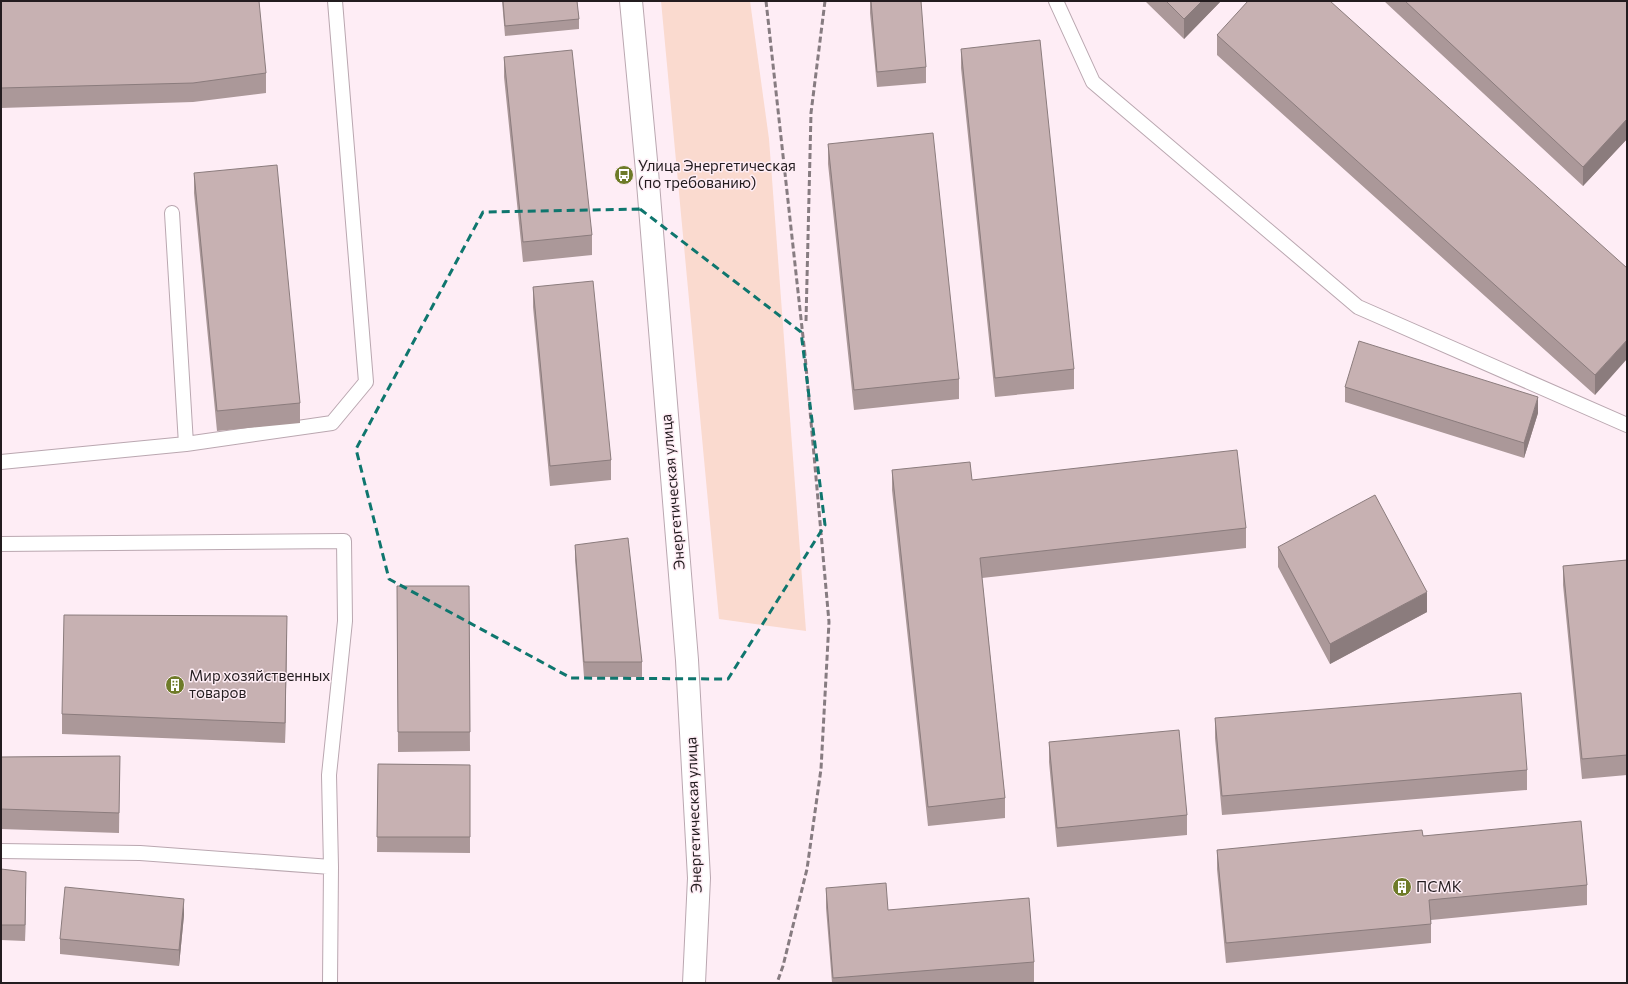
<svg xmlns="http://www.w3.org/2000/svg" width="1628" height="984" viewBox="0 0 1628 984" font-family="Commissioner,sans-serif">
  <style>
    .green { fill: #fadacf }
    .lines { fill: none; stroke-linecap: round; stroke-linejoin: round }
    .service-casing { stroke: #baa7b0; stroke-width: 16 }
    .minor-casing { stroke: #baa7b0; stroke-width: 24 }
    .service { stroke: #fff; stroke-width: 14 }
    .minor { stroke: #fff; stroke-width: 22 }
    .rail { stroke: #877c81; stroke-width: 3; stroke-dasharray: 6 3; stroke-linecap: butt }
    .wall { fill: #ab9899 }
    .shaded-wall { fill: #8b7c7d }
    .building { fill: #c7b1b2; stroke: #8b7c7d }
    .marked { fill: none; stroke: #0f766e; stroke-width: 3; stroke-dasharray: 8 5; stroke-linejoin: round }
    .labels { text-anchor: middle; stroke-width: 3; stroke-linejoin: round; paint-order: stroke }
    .poi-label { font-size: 15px; fill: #231c1f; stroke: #feedf5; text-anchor: start }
    .street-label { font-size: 15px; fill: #231c1f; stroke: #feedf5 }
  </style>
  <rect width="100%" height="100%" fill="#feedf5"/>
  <path class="green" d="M661,1H750L769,139L806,631L719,619Z"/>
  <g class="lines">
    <g class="service-casing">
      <path id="service" d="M1056,1L1093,82L1358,307L1627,425
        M172,213L186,444
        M1,462L186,444L332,423L366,382L335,1
        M1,544L344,541L345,621L329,775L331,867L330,983
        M1,851L140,853L331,867"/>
    </g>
    <g class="minor-casing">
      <path id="minor" d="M631,1L647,171L687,660L699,878L694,983"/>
    </g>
    <use href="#service" class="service"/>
    <use href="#minor" class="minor"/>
    <path class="rail" d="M766,1L805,355L829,622L821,769L807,869L783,966L777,983
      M806,321L811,113L825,1"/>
  </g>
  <path class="wall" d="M1,1L266,73V93L193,102L1,108Z
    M502,1H577L579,19V29L505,36Z
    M870,1L926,67V83L877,87L870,13Z
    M1145,1H1221L1184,39Z
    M1384,1H1627V139L1583,186Z
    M1217,35L1627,268L1595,395L1217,55Z
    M961,49L1074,369V389L995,397L961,68Z
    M504,57L592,235V255L523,262L504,77Z
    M828,144L959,379V399L854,410L828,164Z
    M194,173L300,403V423L217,431L194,193Z
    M533,287L611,460V480L550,486L533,307Z
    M1345,387L1538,413L1524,458L1345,402Z
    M892,470L972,480L1246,528V548L982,578L1005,798V818L928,826L892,490Z
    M575,545L642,662V677H584L575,560Z
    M1278,547L1427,612L1330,664L1278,567Z
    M1627,560V775L1582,779L1563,585V566Z
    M397,586H469L470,751L398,752Z
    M287,635L285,743L62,734V714Z
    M1215,718L1527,770V790L1222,815L1215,738Z
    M1049,742L1187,815V835L1057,847L1049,762Z
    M120,756L119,833L1,829V757Z
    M378,764L470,765V853L377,852Z
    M1423,836L1587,885V905L1431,920V943L1226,963L1217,869V850Z
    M1,869L26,887L25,941L1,940Z
    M826,888L888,910L1034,962V982L1016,983H832L826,908Z
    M184,915L179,966L60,954V939Z"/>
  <path class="shaded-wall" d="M1202,1H1221L1184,39V19Z
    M1627,119V139L1583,186V167Z
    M1627,340V359L1595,395V375Z
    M1538,397V413L1524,458V443Z
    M1427,592V612L1330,664V644Z
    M287,616V635L285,743V723Z
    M26,872V887L25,941V925Z
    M184,899V915L179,966V950Z"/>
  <path class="building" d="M1,1H259L266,73L193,83L1,88Z
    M503,1H577L579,19L505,26Z
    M871,1H921L926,67L877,72Z
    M1166,1H1202L1184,19Z
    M1248,1H1330L1627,268V340L1595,375L1217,35Z
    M1405,1H1627V119L1583,167Z
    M1040,40L1074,369L995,378L961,49Z
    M572,50L592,235L523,242L504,57Z
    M933,133L959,379L854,390L828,144Z
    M277,165L300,403L217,411L194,173Z
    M593,281L611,460L550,466L533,287Z
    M1359,341L1538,397L1524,443L1345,387Z
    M1237,450L1246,528L980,558L1005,798L928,807L892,470L970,462L972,480Z
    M1375,495L1427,592L1330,644L1278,547Z
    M628,538L642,662H584L575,545Z
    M1627,560V755L1582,759L1563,566Z
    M397,586H469L470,732H398Z
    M64,615L287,616L285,723L62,714Z
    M1521,693L1527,770L1222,796L1215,718Z
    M1179,730L1187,815L1057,828L1049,742Z
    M120,756L119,813L1,809V757Z
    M378,764L470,765V837H377Z
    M1581,821L1587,885L1429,900L1431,924L1226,943L1217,850L1422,830L1423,836Z
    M1,869L26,872L25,925H1Z
    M886,883L888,910L1029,898L1034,962L833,978L826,888Z
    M65,887L184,899L179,950L60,939Z"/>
  <path class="marked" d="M640,209L801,332L825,525L728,679L571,678L389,579L356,449L483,212Z"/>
  <defs>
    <g id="bus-disc" transform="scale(1)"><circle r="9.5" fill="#6e7b28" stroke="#feedf5"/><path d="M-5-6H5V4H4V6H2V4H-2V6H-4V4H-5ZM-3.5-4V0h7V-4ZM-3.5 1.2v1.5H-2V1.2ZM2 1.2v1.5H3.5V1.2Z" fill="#fff"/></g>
    <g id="building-disc" transform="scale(1)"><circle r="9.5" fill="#6e7b28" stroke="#feedf5"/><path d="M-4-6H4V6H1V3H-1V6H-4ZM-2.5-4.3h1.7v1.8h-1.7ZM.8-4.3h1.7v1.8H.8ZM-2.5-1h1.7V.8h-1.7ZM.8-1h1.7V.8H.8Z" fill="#fff"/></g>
  </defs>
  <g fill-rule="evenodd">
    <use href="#bus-disc" x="624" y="175"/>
    <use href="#building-disc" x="175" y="685"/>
    <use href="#building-disc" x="1402" y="887"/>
  </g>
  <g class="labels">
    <g class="poi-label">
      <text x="638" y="171">Улица Энергетическая<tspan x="638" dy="17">(по требованию)</tspan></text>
      <text x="189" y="681">Мир хозяйственных<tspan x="189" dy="17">товаров</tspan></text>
      <text x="1416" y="892">ПСМК</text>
    </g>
    <g class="street-label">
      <text transform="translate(673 492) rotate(-95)" y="5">Энергетическая улица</text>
      <text transform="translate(694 815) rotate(-92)" y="5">Энергетическая улица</text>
    </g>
  </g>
  <rect width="1628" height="984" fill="none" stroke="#231c1f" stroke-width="4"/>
</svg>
